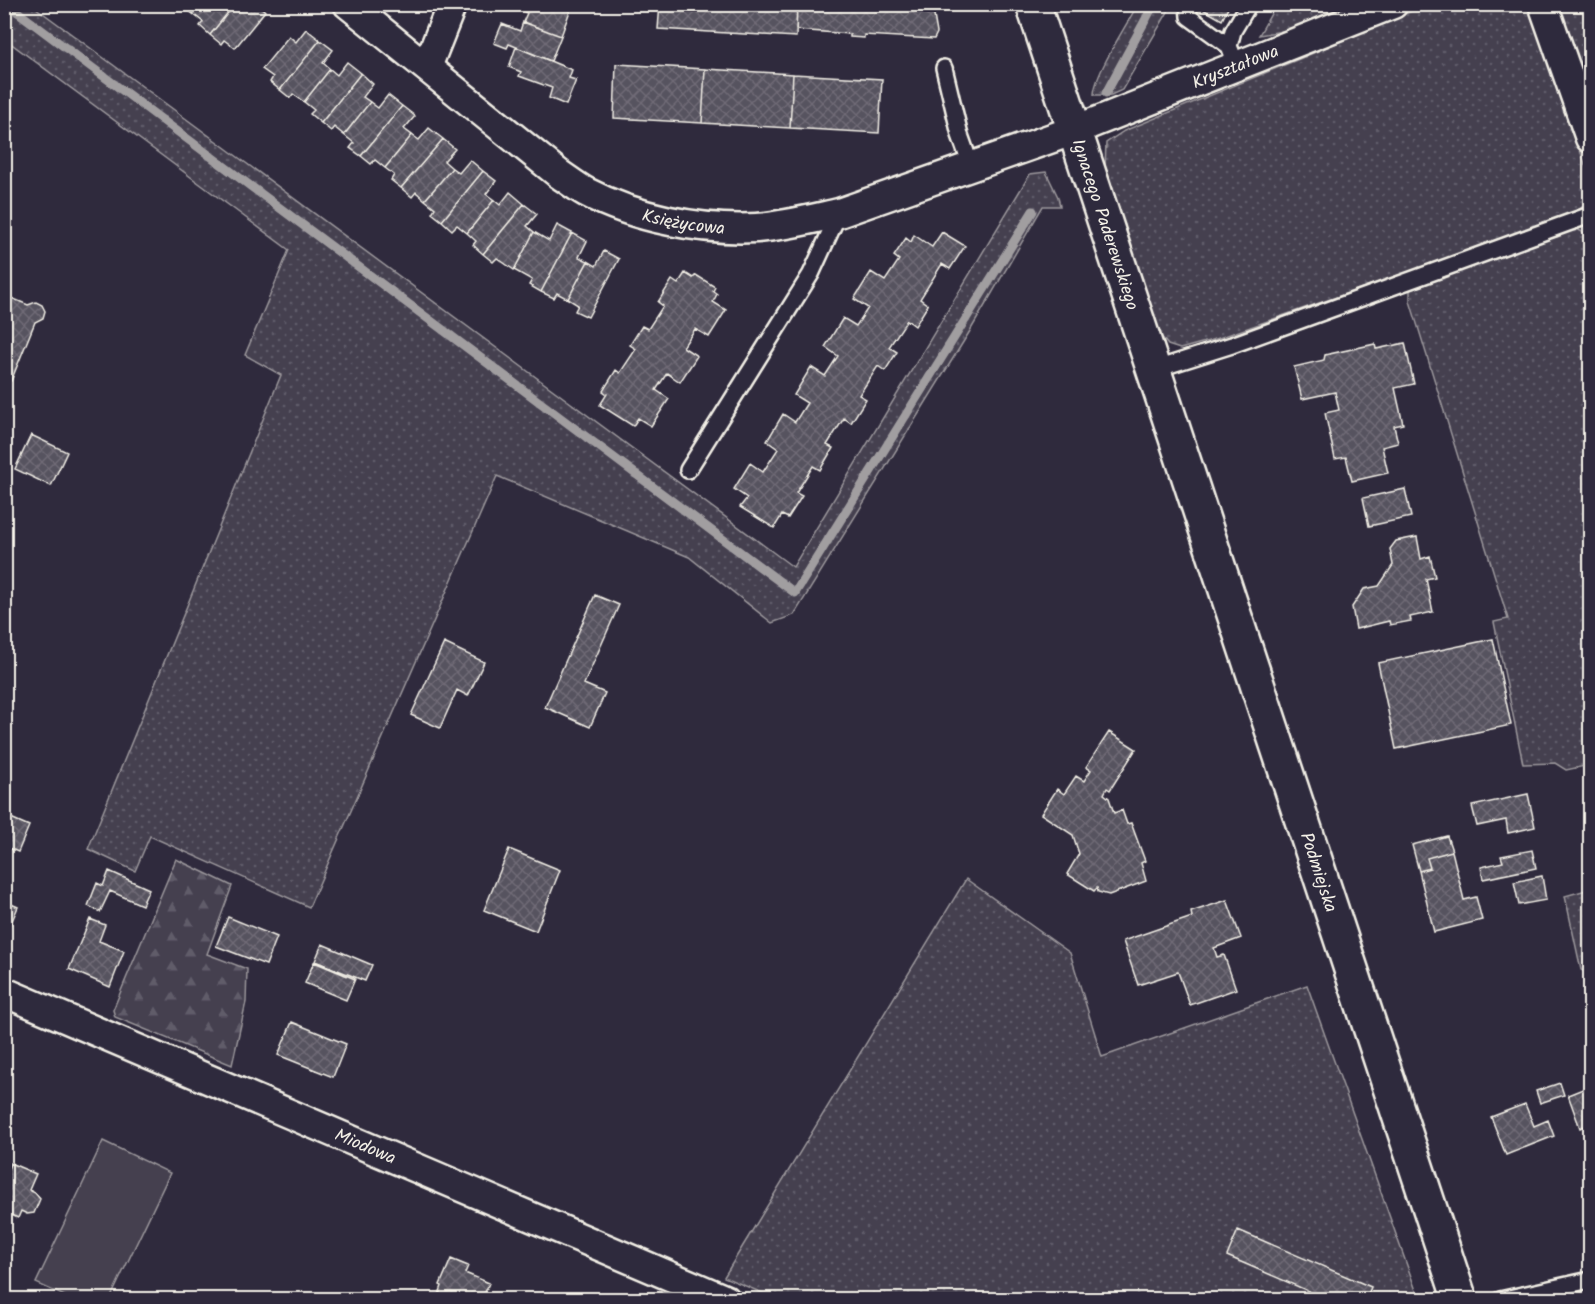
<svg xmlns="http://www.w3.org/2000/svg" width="1595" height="1304" viewBox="0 0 1595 1304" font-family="Kalam,sans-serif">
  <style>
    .grass { fill: url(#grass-dots); stroke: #9c989c; stroke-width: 1.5 }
    .forest { fill: url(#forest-firs); stroke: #9c989c; stroke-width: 1.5 }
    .pitch { fill: #454050; stroke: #9c989c; stroke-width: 1.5 }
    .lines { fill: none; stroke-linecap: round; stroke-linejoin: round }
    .stream { stroke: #a19ea0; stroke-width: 9 }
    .building { fill: url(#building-cross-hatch); stroke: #f4f1e8; stroke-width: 1.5 }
    .service-casing { stroke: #f4f1e8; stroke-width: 20 }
    .minor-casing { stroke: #f4f1e8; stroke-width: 33 }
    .tertiary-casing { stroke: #f4f1e8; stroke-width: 38 }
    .service { stroke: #2f2a3d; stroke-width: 15 }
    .minor { stroke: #2f2a3d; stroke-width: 28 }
    .tertiary { stroke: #2f2a3d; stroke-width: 33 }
    .labels { text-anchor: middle; stroke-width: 5; stroke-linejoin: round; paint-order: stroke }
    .street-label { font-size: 18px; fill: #f4f1e8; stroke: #2f2a3d }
  </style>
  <defs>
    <pattern id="grass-dots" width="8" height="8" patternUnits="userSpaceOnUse" patternTransform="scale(1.5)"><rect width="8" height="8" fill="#454050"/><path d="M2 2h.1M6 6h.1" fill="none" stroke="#605c69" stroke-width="1.8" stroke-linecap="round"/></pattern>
    <pattern id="forest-firs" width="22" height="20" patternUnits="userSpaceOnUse" patternTransform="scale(1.5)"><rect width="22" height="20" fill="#454050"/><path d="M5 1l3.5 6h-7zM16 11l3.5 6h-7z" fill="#605c69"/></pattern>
    <pattern id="building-cross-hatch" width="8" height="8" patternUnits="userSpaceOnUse" patternTransform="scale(1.5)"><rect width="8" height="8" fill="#56525f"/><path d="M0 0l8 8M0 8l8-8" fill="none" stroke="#6f6b76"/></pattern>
  </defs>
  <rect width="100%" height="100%" fill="#2f2a3d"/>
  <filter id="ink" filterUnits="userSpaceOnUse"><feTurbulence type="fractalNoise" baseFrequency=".0167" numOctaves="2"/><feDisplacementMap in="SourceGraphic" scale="12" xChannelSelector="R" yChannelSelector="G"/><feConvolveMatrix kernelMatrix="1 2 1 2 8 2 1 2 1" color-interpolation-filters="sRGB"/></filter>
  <g filter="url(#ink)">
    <path class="grass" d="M1138,4L1172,5L1122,90L1111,95H1094C1094,75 1127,24 1138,4Z
      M4,5H32L793,567L1030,174L1046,172L1058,197L1060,206H1043L970,331L794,615L772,623L689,557L497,476L309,907L150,836L135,871L88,849L281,375L245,355L289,250L5,39Z
      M1276,5H1360L1301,28L1259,35Z
      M1426,5H1528L1590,178V200L1574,214L1216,339L1180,349L1168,345L1157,331L1105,168L1106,143L1124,131L1299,59Z
      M1554,5H1590V99Z
      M1573,227L1590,236V765L1566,770L1555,763L1523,764L1494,622L1508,619L1410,301V288Z
      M966,879L1070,953L1102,1057L1307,985L1419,1299L779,1300L724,1277Z
      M1590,889V974L1581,970L1565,896Z"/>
    <path class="forest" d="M176,859L232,886L207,954L247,969L246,1002L232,1065L115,1017L113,1010Z"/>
    <path class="pitch" d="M103,1141L170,1173L110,1299H71L36,1283Z"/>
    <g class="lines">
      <path class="stream" d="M7,4L795,593L1033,211
        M1106,93L1154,4"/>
    </g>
    <path class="building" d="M172,4H201L193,14L183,6L180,10Z
      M201,4H235L210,35L200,26L203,22L193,14Z
      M235,4H258L265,11L235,48L224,40L221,44L210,35Z
      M508,4H552L570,11L561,36L523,22L527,13Z
      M660,4H797L796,37L658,29Z
      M797,4H932L937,33L934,39L864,35V38L850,37V34L796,30Z
      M1200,4H1230L1222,20L1199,7Z
      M523,22L561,36L551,61L509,44L507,48L494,43L502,24L520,31Z
      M306,29L320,40L280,90L270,82L273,77L262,69L289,36L296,42Z
      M320,40L333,50L323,63L330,69L304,102L293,94L290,98L280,90Z
      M516,47L572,70L569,78L576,80L566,105L549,98L552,88L519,76L521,72L509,67Z
      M347,62L361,73L321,123L310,114L314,110L304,102L330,69L337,75Z
      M616,64L705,69L702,123L614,118Z
      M705,69L793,74L790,128L702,123Z
      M361,73L373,84L363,97L370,102L344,135L334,127L331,131L321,123Z
      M793,74L882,79L879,133L790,128Z
      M388,95L402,106L361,156L350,148L354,143L344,135L370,102L378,108Z
      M402,106L415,116L404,129L412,135L385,168L375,160L371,164L361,156Z
      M429,128L443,139L401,188L391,180L394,175L385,168L412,135L419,140Z
      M443,139L455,149L444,161L452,168L425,200L416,192L412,197L401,188Z
      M470,160L483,171L442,221L432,213L435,208L425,200L452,168L459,173Z
      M483,171L496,181L486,194L494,200L467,233L457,225L452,230L442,221Z
      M510,192L524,204L483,254L473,245L476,241L467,233L494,200L500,205Z
      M524,204L537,214L527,226L534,232L514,270L497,258L493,262L483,254Z
      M557,225L572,233L541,292L529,285L532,280L514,270L534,232L549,241Z
      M942,232L965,246L950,269L942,264L920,299L928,305L915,326L907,320L889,347L897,352L885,371L878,366L859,395L866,399L851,423L844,418L827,445L833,448L820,470L813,466L796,493L802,496L788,518L782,515L774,528L740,507L747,498L734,489L750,463L763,472L778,449L767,441L783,414L795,422L807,403L794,395L811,367L825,376L838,356L825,347L843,318L856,326L868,308L854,299L871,272L885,281L899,260L894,256L906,238L911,242L914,235L932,247Z
      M572,233L587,241L579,257L588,261L568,299L557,293L554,298L541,292Z
      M604,251L619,259L588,317L575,311L578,305L568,299L588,261L596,266Z
      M685,273L693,278L696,275L715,287L713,291L717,294L713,302L726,310L709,337L695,329L683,347L697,356L680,382L667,373L656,390L669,399L651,426L638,418L633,426L600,405L607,394L603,391L616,370L620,373L636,349L630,345L642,326L648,329L663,306L658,302L672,280L678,284Z
      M4,295L28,305L36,302L42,305L45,311L43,318L35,322L11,381L4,378Z
      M1405,343L1414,384L1395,388L1403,424L1394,426L1398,443L1382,447L1388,473L1352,481L1346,457L1335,459L1325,413L1339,410L1335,392L1302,399L1294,367L1324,360L1325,355L1375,344L1376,349Z
      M31,435L67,452L51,486L15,469Z
      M1405,489L1411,517L1369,526L1363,498Z
      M1417,537L1421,559L1430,556L1435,577L1426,579L1433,612L1410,617L1411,621L1390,625L1389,621L1356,629L1352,607L1364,589L1379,586L1393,565L1390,549L1396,541Z
      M595,595L619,605L584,684L605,693L590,727L545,707Z
      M1493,639L1511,725L1396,749L1378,663Z
      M444,643L484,662L468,696L457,690L440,728L411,715Z
      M1109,732L1136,749L1110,790L1107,788L1104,794L1109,798L1114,813L1122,810L1127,824L1131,823L1145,861L1141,863L1146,881L1109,895L1098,892L1097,888L1094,891L1067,874L1079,854L1073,835L1041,814L1057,789L1064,794L1076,776L1084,781L1091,770L1086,767Z
      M1528,794L1535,827L1508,833L1506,820L1477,826L1472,806Z
      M4,815L29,826L18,852L4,846Z
      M1447,836L1452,851L1427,858L1430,868L1419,871L1412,845Z
      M509,849L560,870L536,931L484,910Z
      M1532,850L1536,868L1483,879L1481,867L1503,862L1501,856Z
      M1452,851L1464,900L1476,897L1482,920L1434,932L1419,871L1430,868L1427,858Z
      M109,871L149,889L142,905L110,891L100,912L88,906L97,883L103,886Z
      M1542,876L1546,900L1519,905L1514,882Z
      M1227,900L1241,938L1214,948L1217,957L1224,955L1236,989L1190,1005L1178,972L1138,985L1123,941L1192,917L1191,912Z
      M4,901L18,907L4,939Z
      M228,917L277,937L266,965L216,946Z
      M90,919L105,925L99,941L124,951L110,987L69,969Z
      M322,944L372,965L365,981L315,961Z
      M314,962L355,979L346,1000L305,983Z
      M292,1022L346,1044L333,1077L278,1055Z
      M1560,1083L1564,1095L1540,1103L1536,1091Z
      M1590,1086V1124L1580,1128L1568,1095Z
      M1525,1104L1534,1126L1548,1120L1554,1136L1506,1155L1491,1117Z
      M10,1163L36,1174L29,1190L35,1193L40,1199L34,1213L27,1214L21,1211L18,1218L4,1212V1167L8,1169Z
      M1238,1230L1371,1287L1366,1300H1329L1227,1256Z
      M451,1259L468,1266L465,1273L489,1283L482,1300H437L442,1286L440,1285Z"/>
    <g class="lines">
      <g class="service-casing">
        <path id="service" d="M1188,4L1189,17L1229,46L1237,66
          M1229,46L1233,31L1249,4
          M944,68L960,135L971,166
          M1153,370L1232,345L1590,215
          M688,470L811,274L839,213
          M1500,1300L1590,1280"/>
      </g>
      <g class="minor-casing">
        <g id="minor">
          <path id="s1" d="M348,4L559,174C568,180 577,187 586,192C635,218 702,231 757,228C785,226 812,219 839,213L1075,130L1393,4"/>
          <path d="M1543,4L1590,138"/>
          <path d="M427,67L452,4"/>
          <path id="s2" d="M4,992L726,1300"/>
        </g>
      </g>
      <g class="tertiary-casing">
        <g id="tertiary">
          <path id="s3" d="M1033,4L1460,1300"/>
        </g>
      </g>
      <use href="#service" class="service"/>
      <use href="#minor" class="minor"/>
      <use href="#tertiary" class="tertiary"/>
    </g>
  </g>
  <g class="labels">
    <g class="street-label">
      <text dy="6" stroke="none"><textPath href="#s1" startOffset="986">Kryształowa</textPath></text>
      <text dy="6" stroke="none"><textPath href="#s1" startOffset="406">Księżycowa</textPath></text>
      <text dy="6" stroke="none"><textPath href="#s3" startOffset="232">Ignacego Paderewskiego</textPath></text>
      <text dy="6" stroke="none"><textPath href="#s3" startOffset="914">Podmiejska</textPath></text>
      <text dy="6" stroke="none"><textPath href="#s2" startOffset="393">Miodowa</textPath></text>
    </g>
  </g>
  <rect width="1595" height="1304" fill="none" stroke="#2f2a3d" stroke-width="24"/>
  <rect x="12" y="12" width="1571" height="1280" fill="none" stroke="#f4f1e8" stroke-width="2" filter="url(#ink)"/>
</svg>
